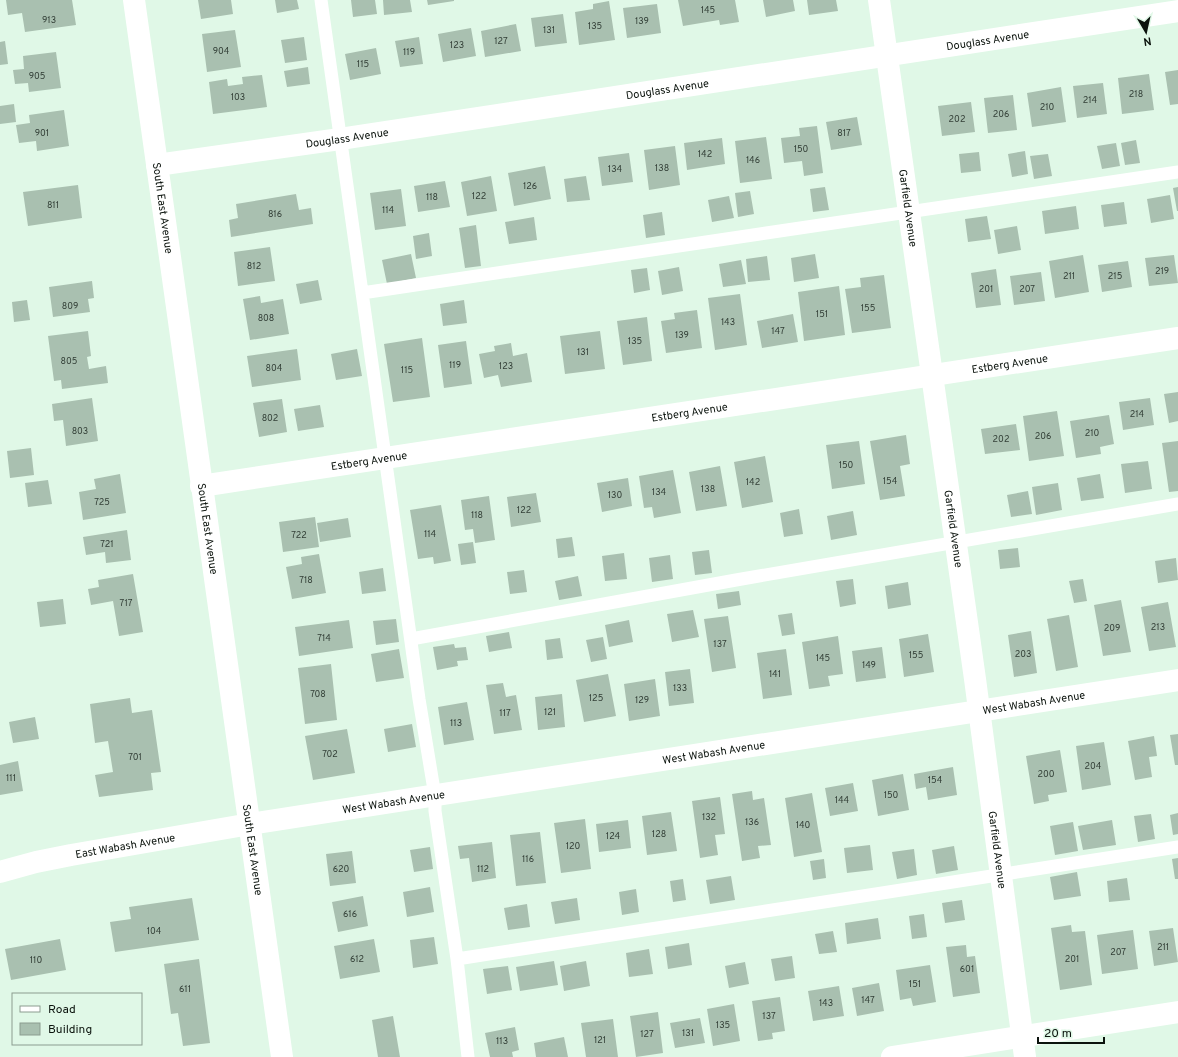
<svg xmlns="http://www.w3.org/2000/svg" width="1178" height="1057" viewBox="0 0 1178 1057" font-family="Overpass,sans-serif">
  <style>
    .building { fill: #a9c0b0 }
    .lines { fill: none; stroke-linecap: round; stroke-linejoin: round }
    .service { stroke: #fff; stroke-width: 13 }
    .minor { stroke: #fff; stroke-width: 22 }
    .secondary { stroke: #fff; stroke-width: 22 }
    .labels { text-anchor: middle; stroke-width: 3; stroke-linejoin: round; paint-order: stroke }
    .number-label { font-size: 9px; fill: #323e36 }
    .street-label { font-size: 11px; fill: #0b130d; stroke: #e0f8e7 }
  </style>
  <rect width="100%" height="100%" fill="#e0f8e7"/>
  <path class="building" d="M6,0H72L76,25L25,32L22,13L8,15Z
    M198,0H231L233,14L201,19Z
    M275,0H297L299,9L277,13Z
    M351,0H375L377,14L353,17Z
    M383,0H410L412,12L384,15Z
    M427,0H454V1L428,5Z
    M678,0H735L739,22L720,25L719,20L683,26Z
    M763,0H793L795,11L766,17Z
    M807,0H836L838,11L809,15Z
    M609,1L615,40L579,45L575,12L593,9V4Z
    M657,4L661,33L627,38L623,8Z
    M563,14L567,43L535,47L531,18Z
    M516,24L521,51L485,57L481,31Z
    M471,28L476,56L443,62L438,34Z
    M235,30L241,67L207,72L202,34Z
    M304,37L307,60L285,63L281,40Z
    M419,37L423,64L400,67L395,41Z
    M5,41L8,64L0,65V42Z
    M376,48L381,74L350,80L345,54Z
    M56,52L61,88L29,92L28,83L15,84L13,70L24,69L23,56Z
    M308,67L310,84L287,87L284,71Z
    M1178,70V104L1170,105L1165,72Z
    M1149,74L1154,110L1122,114L1118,78Z
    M262,75L267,107L213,114L209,82L227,79L228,86L243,84L242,77Z
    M1103,83L1107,114L1077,118L1073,86Z
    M1061,87L1066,122L1032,127L1027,93Z
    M1013,95L1017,130L988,133L984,98Z
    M971,102L975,132L942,136L938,106Z
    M14,104L16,122L0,124V106Z
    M64,110L69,146L37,151L36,141L19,143L16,125L30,123L29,115Z
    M857,117L862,145L831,150L826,122Z
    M817,126L823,173L804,176L802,161L784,163L781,138L800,136L799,128Z
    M766,137L772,179L740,183L735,141Z
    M722,138L725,164L687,170L684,143Z
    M1136,140L1140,163L1125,165L1121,143Z
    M1116,143L1120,166L1102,169L1097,146Z
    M675,146L680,185L649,190L644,150Z
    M1025,151L1028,174L1012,177L1008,154Z
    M979,152L981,171L961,173L959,154Z
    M629,153L633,182L602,186L598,157Z
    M1048,154L1052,176L1034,179L1030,156Z
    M545,166L551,199L514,206L508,173Z
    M491,176L497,211L467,216L461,182Z
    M586,176L590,200L567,202L564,179Z
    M445,181L450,207L418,212L414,186Z
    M78,185L82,218L28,226L23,192Z
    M825,187L829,210L813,212L810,189Z
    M1178,187V211H1177L1173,188Z
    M401,189L406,226L375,230L370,193Z
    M750,191L754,214L738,217L735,193Z
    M296,194L299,210L311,208L313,224L231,237L229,220L238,218L236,204Z
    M1170,195L1174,219L1151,223L1147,199Z
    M729,196L734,218L712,222L708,200Z
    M1124,202L1127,224L1104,227L1101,205Z
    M1076,206L1079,229L1045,234L1042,211Z
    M662,212L665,235L646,238L643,215Z
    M987,216L991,239L968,242L965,219Z
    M534,217L537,240L509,244L505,222Z
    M476,225L481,266L465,268L459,228Z
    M1017,226L1021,250L998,254L994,230Z
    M429,233L432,256L416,259L413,236Z
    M270,247L275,281L238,286L234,252Z
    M411,254L416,278L387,284L382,260Z
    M815,254L819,278L794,282L791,258Z
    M1083,255L1089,292L1055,298L1049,261Z
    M1174,255L1178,283L1149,286L1145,258Z
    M767,256L770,280L748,282L746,259Z
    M741,260L746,284L723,287L719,264Z
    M1128,261L1132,287L1102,292L1098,265Z
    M679,267L683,291L662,295L658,271Z
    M647,268L650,290L634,293L631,270Z
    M996,269L1001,305L976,308L971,273Z
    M1041,272L1045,301L1014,305L1010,276Z
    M884,275L891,328L852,333L845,289L861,287L860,278Z
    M318,280L322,300L300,304L296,284Z
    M92,281L94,298L88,299L90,312L53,317L49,287Z
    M839,286L845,335L804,341L798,292Z
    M740,294L747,345L715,350L708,298Z
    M260,296L261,303L283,299L289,334L250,340L243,299Z
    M27,300L30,320L14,322L12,302Z
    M464,300L467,323L443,326L440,304Z
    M697,310L702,348L666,353L661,321L675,319L674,313Z
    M793,314L798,342L762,348L757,321Z
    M647,317L652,361L623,365L617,321Z
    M88,331L91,356L87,357L89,369L106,366L108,383L62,389L61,380L54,381L48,336Z
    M600,331L605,369L565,374L560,336Z
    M422,338L430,397L393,402L384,344Z
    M466,341L472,384L444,388L438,345Z
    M511,343L513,356L527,353L532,382L501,387L498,375L484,378L479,354L495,351L494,346Z
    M297,349L301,380L252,387L247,356Z
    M357,349L362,376L336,380L331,354Z
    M1178,392V421L1169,423L1164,394Z
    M92,398L98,441L66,446L63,420L54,421L52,404Z
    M1150,398L1154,425L1123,430L1119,402Z
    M282,399L287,432L259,437L253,403Z
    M320,405L324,427L298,431L294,409Z
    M1057,411L1064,456L1029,461L1023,416Z
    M1109,415L1114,444L1100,447L1101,454L1076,458L1070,421Z
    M1016,424L1020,450L985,454L981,429Z
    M906,435L910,464L900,466L905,496L880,500L870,441Z
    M859,441L865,484L832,489L826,445Z
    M1178,441V491L1169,492L1162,443Z
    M31,448L34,475L10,478L7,451Z
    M765,456L773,502L742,508L734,462Z
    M1148,461L1152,489L1125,493L1121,464Z
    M720,466L727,506L696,511L689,472Z
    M673,470L681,513L654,518L652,507L644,508L639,476Z
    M120,474L126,513L83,520L79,492L96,489L94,479Z
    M1100,474L1104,498L1081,501L1077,478Z
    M628,478L632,506L602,512L597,483Z
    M48,480L52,504L28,507L25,483Z
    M1058,483L1062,510L1036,515L1032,487Z
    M1028,491L1032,514L1011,517L1007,495Z
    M536,493L541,522L511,527L507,497Z
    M489,496L495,540L475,543L473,529L465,530L461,500Z
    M441,505L451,561L434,564L433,557L418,559L410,510Z
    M799,509L803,534L784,537L780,513Z
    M853,511L857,535L831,540L827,516Z
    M315,517L319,547L283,552L279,522Z
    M348,518L351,537L320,542L317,523Z
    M127,530L131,560L106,563L105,552L86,555L83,537Z
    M572,537L575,556L558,558L556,539Z
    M473,542L476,563L461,565L458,544Z
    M1018,548L1020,567L1000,569L998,550Z
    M709,550L712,573L695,575L692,552Z
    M624,553L627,579L605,581L602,556Z
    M319,554L326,593L292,599L286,567L302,564L301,557Z
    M670,555L673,579L652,582L649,558Z
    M1176,558L1178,580L1158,583L1155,561Z
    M383,568L386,591L362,594L359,572Z
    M524,570L527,592L510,594L507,572Z
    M133,574L143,632L119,636L113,601L91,605L88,589L99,587L98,580Z
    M578,576L582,596L559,600L555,581Z
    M853,579L856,604L840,607L836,581Z
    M1083,579L1087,601L1074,603L1069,581Z
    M908,582L911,605L888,609L885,586Z
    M739,591L741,605L718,609L716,594Z
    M63,599L66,624L40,627L37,602Z
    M1121,600L1131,652L1103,656L1094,605Z
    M1168,602L1176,647L1149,651L1141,607Z
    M693,610L699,637L672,642L667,614Z
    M792,613L795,634L782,636L778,615Z
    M1069,615L1078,667L1056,671L1047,619Z
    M728,616L736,668L712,672L704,619Z
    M396,619L399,642L376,645L373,621Z
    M349,620L353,648L299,656L295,627Z
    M629,620L633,642L609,647L605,625Z
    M1031,631L1037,673L1014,677L1008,635Z
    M509,632L512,648L489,652L486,636Z
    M928,634L934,672L904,677L899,639Z
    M838,636L843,674L828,676L830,686L809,689L802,642Z
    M603,637L607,659L591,662L586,640Z
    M560,638L563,658L547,660L545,640Z
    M454,644L455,648L466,647L468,660L457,661L458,666L437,670L433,647Z
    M882,647L886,678L856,682L852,651Z
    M399,649L404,678L376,682L371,654Z
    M786,649L792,695L763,699L757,653Z
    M331,664L337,720L305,724L298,668Z
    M690,669L694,703L669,706L665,672Z
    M608,674L616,716L584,722L576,680Z
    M655,679L660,716L629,721L624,684Z
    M503,683L506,697L516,695L522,730L494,734L486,685Z
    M562,694L565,727L538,730L535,697Z
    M130,698L132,713L152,710L161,772L151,773L153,790L99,797L95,775L113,772L108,741L95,743L90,704Z
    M467,702L474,740L444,745L438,707Z
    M35,717L39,739L13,743L9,722Z
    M412,724L416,747L388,752L384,729Z
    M347,729L355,773L313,780L305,736Z
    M1178,734V765H1175L1170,735Z
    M1154,736L1157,756L1149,757L1152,777L1135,780L1128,741Z
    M1104,742L1111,785L1082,790L1076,746Z
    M1060,750L1067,792L1048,795L1049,801L1034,804L1026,756Z
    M18,761L23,791L0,795V765Z
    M953,767L957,795L928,800L926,787L916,789L914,774Z
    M903,774L909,810L878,816L872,780Z
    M853,783L858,811L830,816L825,788Z
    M752,791L753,800L764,798L771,845L758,846L760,858L742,861L732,794Z
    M812,793L822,852L794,857L785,798Z
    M720,797L725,834L715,835L718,855L700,858L692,801Z
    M671,812L677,851L647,855L642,816Z
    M1178,813V834L1173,835L1170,815Z
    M1151,814L1155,839L1138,842L1134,816Z
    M585,819L591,869L561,873L554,823Z
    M628,820L631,848L599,852L596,824Z
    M1112,820L1116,845L1083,850L1078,826Z
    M1073,822L1078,851L1055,855L1050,826Z
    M540,832L546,883L516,886L510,835Z
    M492,842L496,878L472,882L469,858L460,859L458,846Z
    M870,845L873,870L847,873L844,848Z
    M954,846L958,870L936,874L932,850Z
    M430,847L433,869L414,872L410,850Z
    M914,849L917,875L897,879L892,852Z
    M352,851L356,883L330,886L326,854Z
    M1178,858V879H1175L1172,859Z
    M824,859L826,878L813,880L810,861Z
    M1077,872L1081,896L1054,900L1050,877Z
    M731,876L735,900L710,904L706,880Z
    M1127,878L1130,900L1109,902L1107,881Z
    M683,879L686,900L673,902L670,881Z
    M430,887L434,912L407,917L403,892Z
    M636,889L639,912L622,915L619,892Z
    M363,896L368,926L338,932L332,902Z
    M192,898L199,940L115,952L110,922L131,919L129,907Z
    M577,898L580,920L555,924L551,902Z
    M962,900L965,920L945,923L942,903Z
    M527,904L530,927L508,930L504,908Z
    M924,914L927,937L912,939L909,916Z
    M878,918L881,939L847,944L845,923Z
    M1071,925L1072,932L1085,931L1092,985L1060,990L1051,928Z
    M1173,928L1178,962L1154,966L1149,931Z
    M1133,930L1138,969L1102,974L1097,935Z
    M833,931L837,952L819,954L815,934Z
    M434,937L438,964L413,968L410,940Z
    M60,939L66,970L11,980L5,949Z
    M374,939L380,972L340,979L334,946Z
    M689,943L692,965L668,969L665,947Z
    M966,945L967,957L975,956L980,993L953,997L946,947Z
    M649,949L653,974L629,977L626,953Z
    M792,956L795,978L775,981L771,959Z
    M199,959L210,1043L183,1046L178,1013L171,1014L164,964Z
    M554,961L558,985L520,991L516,967Z
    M586,961L590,986L564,991L560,966Z
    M745,962L749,984L729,988L725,966Z
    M930,965L936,1002L913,1006L911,998L900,1000L896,970Z
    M508,966L512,990L487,994L483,969Z
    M879,983L884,1011L857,1016L852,988Z
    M839,986L844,1016L813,1021L808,991Z
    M780,997L785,1031L772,1033L773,1039L758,1041L752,1001Z
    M734,1004L740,1041L713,1046L707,1009Z
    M658,1012L663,1053L636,1057L630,1016Z
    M393,1016L400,1057H378L372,1020Z
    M700,1018L705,1043L675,1048L670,1023Z
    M613,1019L618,1057H586L581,1023Z
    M515,1027L519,1050L512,1052L513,1057H490L485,1033Z
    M564,1037L568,1057H536L534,1043Z"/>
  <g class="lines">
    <path class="service" d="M321,0L419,699L435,796V811L457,959L468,1057
      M362,293L1178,172
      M411,639L736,580L1178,504
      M457,959L1178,847"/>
    <g class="minor">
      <path id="s1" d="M879,0L975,679L1025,1057"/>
      <path id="s2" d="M157,165L340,139L1178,11"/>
      <path id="s3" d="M201,486L1178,338"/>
      <path id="s4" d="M0,872L36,862L71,855L250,824L1178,680"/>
      <path d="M892,1057L1178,1012"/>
    </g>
    <path class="secondary" id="s5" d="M134,0L282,1057"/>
  </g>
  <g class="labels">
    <g class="number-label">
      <text x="708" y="13">145</text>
      <text x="49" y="23">913</text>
      <text x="642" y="24">139</text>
      <text x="595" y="29">135</text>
      <text x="549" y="33">131</text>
      <text x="501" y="44">127</text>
      <text x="457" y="48">123</text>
      <text x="221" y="54">904</text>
      <text x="409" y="55">119</text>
      <text x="363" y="67">115</text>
      <text x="37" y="79">905</text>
      <text x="1136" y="97">218</text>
      <text x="238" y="100">103</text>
      <text x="1090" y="103">214</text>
      <text x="1047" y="110">210</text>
      <text x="1001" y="117">206</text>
      <text x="957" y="122">202</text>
      <text x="42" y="136">901</text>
      <text x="844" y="136">817</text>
      <text x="801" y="152">150</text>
      <text x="705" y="157">142</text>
      <text x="753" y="163">146</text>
      <text x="662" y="171">138</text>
      <text x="615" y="172">134</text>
      <text x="530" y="189">126</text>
      <text x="479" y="199">122</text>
      <text x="432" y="200">118</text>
      <text x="53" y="208">811</text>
      <text x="388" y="213">114</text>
      <text x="275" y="217">816</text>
      <text x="254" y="269">812</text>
      <text x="1162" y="274">219</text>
      <text x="1069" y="279">211</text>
      <text x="1115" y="279">215</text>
      <text x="986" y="292">201</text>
      <text x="1027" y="292">207</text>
      <text x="70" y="309">809</text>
      <text x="868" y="311">155</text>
      <text x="822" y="317">151</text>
      <text x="266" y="321">808</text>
      <text x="728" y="325">143</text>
      <text x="778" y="334">147</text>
      <text x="682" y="338">139</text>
      <text x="635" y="344">135</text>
      <text x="583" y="355">131</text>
      <text x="69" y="364">805</text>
      <text x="455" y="368">119</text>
      <text x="506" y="369">123</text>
      <text x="274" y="371">804</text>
      <text x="407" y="373">115</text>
      <text x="1137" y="417">214</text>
      <text x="270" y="421">802</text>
      <text x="80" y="434">803</text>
      <text x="1092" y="436">210</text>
      <text x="1043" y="439">206</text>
      <text x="1001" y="442">202</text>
      <text x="846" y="468">150</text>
      <text x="890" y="484">154</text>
      <text x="753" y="485">142</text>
      <text x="708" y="492">138</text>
      <text x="659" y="495">134</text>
      <text x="615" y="498">130</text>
      <text x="102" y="505">725</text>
      <text x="524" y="513">122</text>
      <text x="477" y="518">118</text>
      <text x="430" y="537">114</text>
      <text x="299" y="538">722</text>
      <text x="107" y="547">721</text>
      <text x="306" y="583">718</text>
      <text x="126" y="606">717</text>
      <text x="1158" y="630">213</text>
      <text x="1112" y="631">209</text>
      <text x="324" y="641">714</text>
      <text x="720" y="647">137</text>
      <text x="1023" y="657">203</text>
      <text x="916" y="658">155</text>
      <text x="823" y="661">145</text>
      <text x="869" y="668">149</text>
      <text x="775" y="677">141</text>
      <text x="680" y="691">133</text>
      <text x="318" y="697">708</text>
      <text x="596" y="701">125</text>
      <text x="642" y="703">129</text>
      <text x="550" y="715">121</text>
      <text x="505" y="716">117</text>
      <text x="456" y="726">113</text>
      <text x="330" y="757">702</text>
      <text x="135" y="760">701</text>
      <text x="1093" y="769">204</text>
      <text x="1046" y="777">200</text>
      <text x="11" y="781">111</text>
      <text x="935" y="783">154</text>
      <text x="891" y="798">150</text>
      <text x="842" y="803">144</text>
      <text x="709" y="820">132</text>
      <text x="752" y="825">136</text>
      <text x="803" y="828">140</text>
      <text x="659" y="837">128</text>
      <text x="613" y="839">124</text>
      <text x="573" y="849">120</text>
      <text x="528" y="862">116</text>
      <text x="341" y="872">620</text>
      <text x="483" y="872">112</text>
      <text x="350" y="917">616</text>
      <text x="154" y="934">104</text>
      <text x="1163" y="950">211</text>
      <text x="1118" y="955">207</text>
      <text x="357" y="962">612</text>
      <text x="1072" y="962">201</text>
      <text x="36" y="963">110</text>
      <text x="967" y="972">601</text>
      <text x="915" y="987">151</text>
      <text x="185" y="992">611</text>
      <text x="868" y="1003">147</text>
      <text x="826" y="1006">143</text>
      <text x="769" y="1019">137</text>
      <text x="723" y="1028">135</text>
      <text x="688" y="1036">131</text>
      <text x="647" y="1037">127</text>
      <text x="600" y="1043">121</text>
      <text x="502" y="1044">113</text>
    </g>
    <g class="street-label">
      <text dy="4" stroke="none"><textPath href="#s2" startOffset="840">Douglass Avenue</textPath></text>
      <text dy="4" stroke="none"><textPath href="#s2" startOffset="516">Douglass Avenue</textPath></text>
      <text dy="4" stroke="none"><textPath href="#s2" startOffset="192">Douglass Avenue</textPath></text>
      <text dy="4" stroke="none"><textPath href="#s5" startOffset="210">South East Avenue</textPath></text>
      <text dy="4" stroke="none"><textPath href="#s1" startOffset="210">Garfield Avenue</textPath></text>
      <text dy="4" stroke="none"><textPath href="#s3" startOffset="818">Estberg Avenue</textPath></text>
      <text dy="4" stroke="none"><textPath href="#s3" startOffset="494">Estberg Avenue</textPath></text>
      <text dy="4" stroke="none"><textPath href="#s3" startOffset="170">Estberg Avenue</textPath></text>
      <text dy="4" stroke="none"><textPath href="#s1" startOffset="534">Garfield Avenue</textPath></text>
      <text dy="4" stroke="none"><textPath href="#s5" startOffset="534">South East Avenue</textPath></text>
      <text dy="4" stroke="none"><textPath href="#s4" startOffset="1048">West Wabash Avenue</textPath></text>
      <text dy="4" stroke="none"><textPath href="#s4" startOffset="724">West Wabash Avenue</textPath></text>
      <text dy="4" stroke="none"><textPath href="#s4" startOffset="400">West Wabash Avenue</textPath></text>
      <text dy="4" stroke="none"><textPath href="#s4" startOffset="128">East Wabash Avenue</textPath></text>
      <text dy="4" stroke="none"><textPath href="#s5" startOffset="858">South East Avenue</textPath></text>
      <text dy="4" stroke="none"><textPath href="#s1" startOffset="858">Garfield Avenue</textPath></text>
    </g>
  </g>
  <rect x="12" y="993" width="130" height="52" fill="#e0f8e7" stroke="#8b9c90"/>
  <rect x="20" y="1006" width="20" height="6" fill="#ffffff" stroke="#8b9c90"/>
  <text x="48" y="1013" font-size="12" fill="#0b130d">Road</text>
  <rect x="20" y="1023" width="20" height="12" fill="#a9c0b0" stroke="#8b9c90"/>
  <text x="48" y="1033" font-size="12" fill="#0b130d">Building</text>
  <g transform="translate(1146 32) rotate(171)" stroke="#e0f8e7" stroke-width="3" paint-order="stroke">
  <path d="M0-3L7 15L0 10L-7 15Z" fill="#0b130d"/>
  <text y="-6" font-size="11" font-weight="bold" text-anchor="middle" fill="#0b130d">N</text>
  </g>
  <path d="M1038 1037v6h66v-6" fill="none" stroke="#0b130d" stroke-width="2"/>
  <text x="1044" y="1037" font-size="12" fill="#0b130d" stroke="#e0f8e7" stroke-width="3" paint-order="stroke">20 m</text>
</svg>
